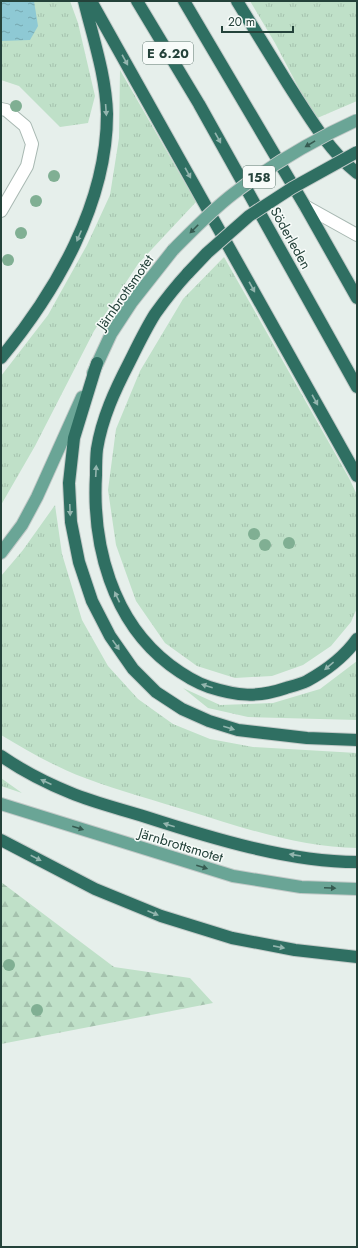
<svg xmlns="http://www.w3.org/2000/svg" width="358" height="1248" viewBox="0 0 358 1248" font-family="Jost,sans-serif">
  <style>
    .grass { fill: url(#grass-tufts) }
    .forest { fill: url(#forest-firs) }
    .water { fill: url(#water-ripples) }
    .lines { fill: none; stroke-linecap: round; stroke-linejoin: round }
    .minor-casing { stroke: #a8b8b2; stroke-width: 14 }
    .major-casing { stroke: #c2cac8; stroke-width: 14 }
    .highway-casing { stroke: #c2cac8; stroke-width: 14 }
    .minor { stroke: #fff; stroke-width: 12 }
    .major { stroke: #6aa596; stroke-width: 12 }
    .highway { stroke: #2f6f62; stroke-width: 12 }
    .major-bridge-casing { stroke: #c2cac8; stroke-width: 14; stroke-linecap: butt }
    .highway-bridge-casing { stroke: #c2cac8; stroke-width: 14; stroke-linecap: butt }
    .major-bridge { stroke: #6aa596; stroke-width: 12 }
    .highway-bridge { stroke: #2f6f62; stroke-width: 12 }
    .tree { fill: #80af93 }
    .oneway { fill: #93b5ae }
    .oneway2 { fill: #365b51 }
    .labels { text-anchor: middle; stroke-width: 3; stroke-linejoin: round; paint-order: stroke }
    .shield { fill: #f7fbf9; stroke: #637a73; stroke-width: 1 }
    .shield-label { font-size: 13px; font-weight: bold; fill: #24423a }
    .street-label { font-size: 14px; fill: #24423a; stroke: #f7fbf9 }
  </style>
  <defs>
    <pattern id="grass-tufts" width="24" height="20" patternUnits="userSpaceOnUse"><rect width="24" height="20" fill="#bfe0c8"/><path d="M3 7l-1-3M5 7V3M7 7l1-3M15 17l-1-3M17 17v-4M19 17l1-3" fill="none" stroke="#a4c1ad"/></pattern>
    <pattern id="forest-firs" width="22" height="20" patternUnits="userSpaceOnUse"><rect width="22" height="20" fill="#bfe0c8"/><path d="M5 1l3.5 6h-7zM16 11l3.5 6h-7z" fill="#a4c1ad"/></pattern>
    <pattern id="water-ripples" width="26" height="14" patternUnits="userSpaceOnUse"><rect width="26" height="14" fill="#8ec9d4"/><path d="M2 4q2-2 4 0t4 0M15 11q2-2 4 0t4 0" fill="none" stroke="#74a5ad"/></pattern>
  </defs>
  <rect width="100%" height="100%" fill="#e6efeb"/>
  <path class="grass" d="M1,1H70L78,23L95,96L88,123L60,127L19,86L1,80Z
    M250,1H357V101L315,119L275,43Z
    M120,70L196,202L138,264L94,331L35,446L1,505V376L48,315L87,245L110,195L119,138Z
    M224,257L349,478L357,495V608L351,622L331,646L303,665L272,676L235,678L197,666L165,643L136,601L116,545L108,490L116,429L140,371L183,299Z
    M55,505L62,554L82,620L108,666L138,699L173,724L210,739L253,747L357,753V848C305,848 242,828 192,812C157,801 119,791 85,778C55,767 28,751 1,735V576L23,550Z
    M357,661V720L248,717L208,708L183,688L220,705L273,703L320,689Z
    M1,778L22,793L1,786Z"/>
  <path class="forest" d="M1,882L114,967L190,978L213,1003L1,1044Z"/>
  <path class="water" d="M1,1H34L38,26L30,40L1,41Z"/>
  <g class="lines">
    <g class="minor-casing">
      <path id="minor" d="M1,109L6,110L25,126L32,144L27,166L1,211
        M305,206L357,235"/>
    </g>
    <g class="major-casing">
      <path id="major" d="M93,373L111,334L132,302L173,250
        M1,553L22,525L37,497L82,397
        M1,804L233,876L301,887L357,889"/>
    </g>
    <g class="highway-casing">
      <path id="highway" d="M91,1L357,476
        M137,1L199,104L357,387
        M184,1L305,206L357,298
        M237,1C254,29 271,56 288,84C308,115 328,150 357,173
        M188,273C176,286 165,300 155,314C145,330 137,347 129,363C115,390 102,418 97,449C96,457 96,466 96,475C92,545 112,621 170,665C182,674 194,682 209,687C237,696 257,698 286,688C293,686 301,684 307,681C325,671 345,656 357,639
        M1,358C56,291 107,204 107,114C106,76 93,38 84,1
        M97,363L74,438L69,483L71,522L79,562L92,601L110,636L133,669L156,692L182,709L209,721L238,730L307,738L357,740
        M1,756C23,771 46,783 71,793C95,803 121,809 146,817C211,838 289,862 357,862
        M1,840L95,889L161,916L232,938L295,950L357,957"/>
    </g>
    <use href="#minor" class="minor"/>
    <use href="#major" class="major"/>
    <use href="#highway" class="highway"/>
    <g class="major-bridge-casing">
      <path id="major-bridge" d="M173,250C192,231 211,211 233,194C271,165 313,140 357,120"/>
    </g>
    <g class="highway-bridge-casing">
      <path id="highway-bridge" d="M188,273L207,253L249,216L292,188L357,152"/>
    </g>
    <use href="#major-bridge" class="major-bridge"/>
    <use href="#highway-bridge" class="highway-bridge"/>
  </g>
  <g class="tree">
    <circle cx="16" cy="106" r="6"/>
    <circle cx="54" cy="176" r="6"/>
    <circle cx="36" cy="201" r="6"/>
    <circle cx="21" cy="233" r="6"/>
    <circle cx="8" cy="260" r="6"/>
    <circle cx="254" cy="534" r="6"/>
    <circle cx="289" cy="543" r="6"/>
    <circle cx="265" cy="545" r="6"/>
    <circle cx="9" cy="965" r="6"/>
    <circle cx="37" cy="1010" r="6"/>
  </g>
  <defs><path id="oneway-solid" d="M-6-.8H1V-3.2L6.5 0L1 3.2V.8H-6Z"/></defs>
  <g class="oneway">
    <use href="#oneway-solid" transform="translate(125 60) rotate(61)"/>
    <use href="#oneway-solid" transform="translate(106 110) rotate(86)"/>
    <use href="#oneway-solid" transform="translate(218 138) rotate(61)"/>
    <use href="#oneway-solid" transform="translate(188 173) rotate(61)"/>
    <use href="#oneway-solid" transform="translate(79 236) rotate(113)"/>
    <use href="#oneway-solid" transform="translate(252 287) rotate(61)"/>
    <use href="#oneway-solid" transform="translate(315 400) rotate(61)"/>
    <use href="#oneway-solid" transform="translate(96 471) rotate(-87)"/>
    <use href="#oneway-solid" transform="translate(70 510) rotate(88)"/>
    <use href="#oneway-solid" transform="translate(117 597) rotate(-115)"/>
    <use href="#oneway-solid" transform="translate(116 645) rotate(55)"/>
    <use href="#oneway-solid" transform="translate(329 666) rotate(140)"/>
    <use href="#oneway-solid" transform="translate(207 686) rotate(-162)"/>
    <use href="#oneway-solid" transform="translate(229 728) rotate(17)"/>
    <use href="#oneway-solid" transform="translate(46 782) rotate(-156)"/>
    <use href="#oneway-solid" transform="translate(169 825) rotate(-162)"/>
    <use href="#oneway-solid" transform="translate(295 855) rotate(-171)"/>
    <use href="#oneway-solid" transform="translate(36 858) rotate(27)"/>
    <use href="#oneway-solid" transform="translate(153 913) rotate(23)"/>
    <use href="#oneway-solid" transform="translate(279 947) rotate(11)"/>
  </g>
  <g class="oneway2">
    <use href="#oneway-solid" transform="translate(310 144) rotate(149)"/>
    <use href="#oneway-solid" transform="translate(194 229) rotate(135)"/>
    <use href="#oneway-solid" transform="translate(78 828) rotate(17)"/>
    <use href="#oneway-solid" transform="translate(202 867) rotate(17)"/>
    <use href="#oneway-solid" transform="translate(330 888) rotate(2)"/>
  </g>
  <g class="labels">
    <g class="shield">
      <rect x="143" y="42" width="50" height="22" rx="3"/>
      <rect x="243" y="166" width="32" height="22" rx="3"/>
    </g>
    <g class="shield-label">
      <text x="168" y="58">E 6.20</text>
      <text x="259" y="182">158</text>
    </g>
    <g class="street-label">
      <text transform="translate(291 238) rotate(61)" y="5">Söderleden</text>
      <text transform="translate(125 292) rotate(-55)" y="5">Järnbrottsmotet</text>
      <text transform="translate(181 845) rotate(17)" y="5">Järnbrottsmotet</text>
    </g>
  </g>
  <rect width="358" height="1248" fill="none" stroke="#24423a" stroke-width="4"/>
  <path d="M222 26v6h71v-6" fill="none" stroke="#24423a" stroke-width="2"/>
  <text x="228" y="26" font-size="12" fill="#24423a" stroke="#f7fbf9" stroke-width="3" paint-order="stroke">20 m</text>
</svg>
